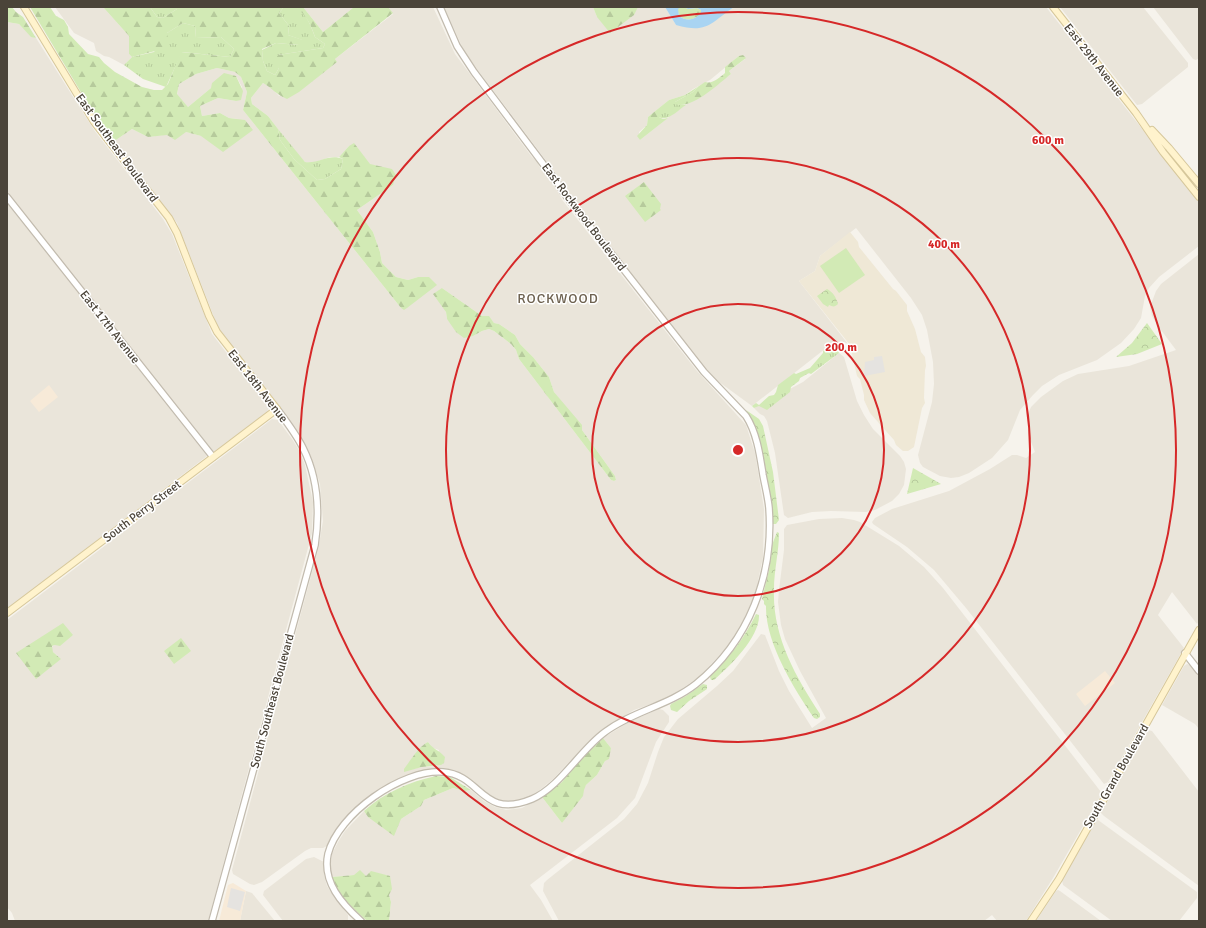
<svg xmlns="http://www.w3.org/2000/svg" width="1206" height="928" viewBox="0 0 1206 928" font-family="Signika,sans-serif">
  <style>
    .residential { fill: #eae5da; fill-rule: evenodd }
    .commercial { fill: #f7ead8 }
    .education { fill: #efe8d6 }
    .grass { fill: url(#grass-tufts) }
    .forest { fill: url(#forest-firs) }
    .park { fill: url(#park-crowns) }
    .garden { fill: #d2eab5 }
    .parking { fill: #e5e3e0 }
    .water { fill: #a9d4f2 }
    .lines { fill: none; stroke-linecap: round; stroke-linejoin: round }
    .tertiary-casing { stroke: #c2bbae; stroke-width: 8 }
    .secondary-casing { stroke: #d6c79b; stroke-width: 8 }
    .tertiary { stroke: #fff; stroke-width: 5.5 }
    .secondary { stroke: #fff3cd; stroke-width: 6 }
    .ring { fill: none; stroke: #d62828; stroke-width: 2 }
    .labels { text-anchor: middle; stroke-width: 3; stroke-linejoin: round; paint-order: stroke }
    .street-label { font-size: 12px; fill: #4b4439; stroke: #fff }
    .quarter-label { font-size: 14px; letter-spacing: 1px; fill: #6e6250; stroke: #fff }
    .centre { fill: #d62828; stroke: #fff; stroke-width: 2 }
    .ring-label { font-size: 12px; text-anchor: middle; font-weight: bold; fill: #d62828; stroke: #fff; stroke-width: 3; stroke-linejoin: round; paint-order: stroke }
  </style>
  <defs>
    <pattern id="grass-tufts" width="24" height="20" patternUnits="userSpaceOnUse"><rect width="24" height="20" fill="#d2eab5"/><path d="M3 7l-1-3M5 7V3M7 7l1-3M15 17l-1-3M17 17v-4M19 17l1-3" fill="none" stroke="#b6ca9c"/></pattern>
    <pattern id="forest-firs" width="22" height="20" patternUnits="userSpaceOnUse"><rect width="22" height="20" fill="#d2eab5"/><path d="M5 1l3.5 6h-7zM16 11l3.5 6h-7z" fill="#b6ca9c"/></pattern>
    <pattern id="park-crowns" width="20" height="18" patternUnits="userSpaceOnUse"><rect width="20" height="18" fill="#d2eab5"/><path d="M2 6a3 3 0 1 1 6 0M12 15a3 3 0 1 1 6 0" fill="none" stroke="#b6ca9c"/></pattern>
  </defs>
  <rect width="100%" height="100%" fill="#f6f3ec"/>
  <path class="residential" d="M55,7H103L129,36V54L132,57L124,65L109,57L104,56L96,51L94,43L74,33Z
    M303,7H354L323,32Z
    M388,7H433L455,54L532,157L538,162L539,166L554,183L555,187L563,201L697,371L746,425L755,453L764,509L763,557L755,595L739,629L729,645L699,677L668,698L634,710L609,725L587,743L553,779L535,794L525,800L513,803L506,802L495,800L486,794L468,778L453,771L436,769L412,775L398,779L384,787L361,803L344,819L327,846L323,848H311L305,851L262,882L254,885L250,884L233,874L232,870L318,550L323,521L320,484L314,465L298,432L218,327L177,223L172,216L113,142L132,129L148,137L186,132L201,136L238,119L229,118L220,113L202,116L200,106L218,98L236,101L242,87L236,76L211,88L188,107L177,95L179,84L196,74L217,68L235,72L241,77L247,92L243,110L401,308L404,309L418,277L408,280L396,277L382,263L380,252L373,232L357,210L393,185L349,146L339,157H330L313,163L305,162L296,153L268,116L252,104L251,98L263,83L272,88L279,96L336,61L335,59L393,14ZM442,288L482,316L489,317L494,323L499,324L515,335L520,344L533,357L549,377L554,392L582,430L615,476L616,480L614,481L611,480L519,359L516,350L511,344L494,331L489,329L482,331L473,336L447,319ZM428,742L433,748L439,750L437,766L422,767L404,771L420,749Z
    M444,7H593L597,17L637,7H665L676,25L728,11L734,7H1046L1199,201V246L1159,277L1149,288L1145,296L1141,318L1134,329L1121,343L1097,360L1059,375L1042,386L1033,395L1020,410L1008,440L992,458L969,473L959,477L951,478L940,476L923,467L920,463L918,455L932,402L934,384L933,362L927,330L922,315L911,298L856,228L820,256L815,271L799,281L848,344L844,342L839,345L833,344L830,345L752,406L715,379L703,366L571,196L563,183L465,53ZM739,56L745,59L729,71L731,74L674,113L640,140L639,132L647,125L648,117L669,100L685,95L693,89L710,80Z
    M1060,7H1143L1188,63V67L1142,104L1137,105Z
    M1153,7H1199V58L1196,60L1193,59Z
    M7,22L19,24L31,36L36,38L94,130L163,219L172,234L212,334L269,408L267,412L215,451H212L7,193Z
    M7,203L207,456L7,609Z
    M1199,254V621L1197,624L1172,592L1158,615L1184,648L1108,782L1104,784L966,608L934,570L907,547L873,524L872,522L875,518L892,509L949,491L990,469L1012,455H1017L1026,458L1035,452L1028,434V414L1031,407L1041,397L1063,381L1078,374L1129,366L1176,350L1158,326L1152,316L1150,307L1156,291L1161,284Z
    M839,353L844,357L857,401L864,415L873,429L900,456L904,462L906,469L904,485L899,494L892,501L875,510L866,512L831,511L812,512L788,518L784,515L775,453L767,421L764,416L760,414L754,408L803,382Z
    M272,419L278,420L292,439L299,450L305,465L313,502L312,533L208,921H15L12,913L7,907V620ZM73,635L53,646L51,648L53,652L59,657L16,653Z
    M842,518L854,520L860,522L899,546L924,567L943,588L1101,792V795L1053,878L1026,921H997L992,915L984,921H559L543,891L544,883L547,880L624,819L637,804L648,783L658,752L664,737L678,719L717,686L733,671L761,634L765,635L779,671L789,691L812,728L826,718L800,671L785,639L781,625L778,602L779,590L784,550V529L787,525L819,519Z
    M1187,664L1190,665L1199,676V729L1195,724L1162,705L1184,666Z
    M659,709L663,710L669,716V722L656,742L635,798L617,818L530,885L541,900L553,921H406L405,920L389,921L391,902L389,895L366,876L354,875L332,877L330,870L332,854L338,842L345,831L364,811L368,817L401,819L421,806L424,800L453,788L464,791L471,790L484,801L495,807L506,810L522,808L542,797L562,823L586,785L597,775L605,761L611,748L603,738L629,722Z
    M1148,730L1152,731L1199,792V886L1104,816L1101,813Z
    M1098,820L1197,892V898L1179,921H1112L1063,885L1062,880L1095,822Z
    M314,857L324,862V875L327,886L334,897L348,915V921H283L263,895L264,891L306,859Z
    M1058,890L1060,891L1101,921H1036L1056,891Z
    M246,891L252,893L275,921H240Z"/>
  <path class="commercial" d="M49,385L58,397L39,412L30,401Z
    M1105,671L1115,683L1085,706L1076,694Z
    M233,883L246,891L240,921H219L228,885Z"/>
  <path class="education" d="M850,232L858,242L859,247L893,289L896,291L907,305V311L915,329L921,352L925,357L926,366L925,370L924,398L925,403L922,408L914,447L908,451H903L896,445L894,440L870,413L864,400V395L860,379L857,376L850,345L799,281L815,271L820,256Z"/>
  <path class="grass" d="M150,7H177V9L163,18L157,17Z
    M284,7C287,7 292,6 295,7C305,10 312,28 315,37L325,44L323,48L278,55L279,68L275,75L267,71L263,61L262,50L276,43L298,45L302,40L288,35L289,26L279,13Z
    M183,23L195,26L196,38L221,37L234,49L230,57L182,52L166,87L143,79L124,65L132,57L154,52L167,33Z
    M699,86L693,92L675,102L679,105H686C678,110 668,122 659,117V108L669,100L685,95Z
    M278,129L305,162C319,164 329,153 343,159L341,169L325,179L317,180L294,159L280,140Z
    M833,343L839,345L837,349L839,353L811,374L809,373L800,378L799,381L791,387L790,392L767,410L759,406L754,408L752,406L756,403L759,405L769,396L774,395L776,392L778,385L794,373L796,374L810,368L823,353V351Z"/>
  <path class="forest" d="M7,7H12L16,12L23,17L36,38L31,37L19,24L7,22Z
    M30,7H50L56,16L64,20L68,27L69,34L88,54L99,57L104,63L115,72L142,87L154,90H162L168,84L181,52L230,57L234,49L221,37L196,38L195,26L183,23L167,33L169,45L155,51L132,57L129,54V36L103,7H150L157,17L163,18L177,9V7H284L279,13L289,26L288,35L303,40L299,45L276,43L262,49L263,61L267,71L275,75L279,68L275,60L278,55L323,48L325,44L315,37C311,25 306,14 295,7H303L323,32L354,7H388L393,13L335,59L337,62L299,92L287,99C277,95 272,88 263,83L251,98L252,104L268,116L278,129L280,140L294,159L317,180L325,179L341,169L343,159L339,157L349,146L354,143L370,164L392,169L396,175L393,185L357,210L373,232L380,252L382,263L396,277L408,280L418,277H429L437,285L407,308L404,310L401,308L243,110L247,92L241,77L235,72L217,68L196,74L179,84L177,94L188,107L211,88L212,83L224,73L236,76L243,91L241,100L236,101L218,98L200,106L202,116L220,113L229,118L245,120L253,130L223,152L201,136L186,132L175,140L167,135L148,137L132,129L113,142L94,114Z
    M593,7H638L634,15L610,33L597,17Z
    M681,7H684L688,9L697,8L701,10L702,13C695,20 687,22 679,16L677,8Z
    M743,55L746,58L729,71L731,74C718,84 692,110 675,104V102L693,92L699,86L705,82C713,84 719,78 725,73V67L739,56Z
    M659,108V117L663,119L668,118L640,140L637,136L647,125L648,117Z
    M644,182L661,204L660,209L661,210L645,222L625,196Z
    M442,288L482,316H489L494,323L499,324L515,335L520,344L533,357L549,377L554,392L582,425V430L615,476L616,480L614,481L611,480L519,359L516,350L511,344L494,331L489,329L482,331L473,336L464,338L456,332L447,319L446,312L433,294Z
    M63,623L73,635L60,646L55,645L52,646L53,652L61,659L36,679L16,653Z
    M181,638L191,651L174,664L164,651Z
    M603,738L611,748L609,759L605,761L597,775L586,785L584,790L583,796L562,823L542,797L562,782L581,759Z
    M428,742C434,750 439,750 445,757L444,763L441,765L422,767L404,772V769C411,760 418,747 428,742Z
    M436,776L450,777L471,790L464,791L453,788L424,800L421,806L401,819L394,836L368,817L364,811C385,792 409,782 436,776Z
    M360,870L366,876L371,871L390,876L392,889L389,895L391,902L389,921H367C353,908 337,895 332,877L354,875Z"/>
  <path class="park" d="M827,289C833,292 836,297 838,304C835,307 833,307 829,305L828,307L823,304L817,296Z
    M1147,323L1162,344L1137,354L1116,357L1132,343Z
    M746,410L759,419L763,426L773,472L779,520L776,524H773L772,522C769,494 764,431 746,410Z
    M913,468L941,484L907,494Z
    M777,532L779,533C779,552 774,570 774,589C772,635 795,676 820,714V717L817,719L814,718C794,689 765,642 766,606L764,604V601L762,599L769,570L772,545Z
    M756,614L759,615C760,637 730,666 714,680H711L710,677L711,675C730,657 745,637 756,614Z
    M703,684L707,685V689L689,701L677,712L671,710L670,706L671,704L686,696Z"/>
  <path class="garden" d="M846,248L865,275L839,293L820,266Z"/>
  <path class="parking" d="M882,356L885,372L864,376L865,362L874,360V357Z
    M231,888L245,892L240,911L227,907Z"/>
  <path class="water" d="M665,7H681L678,9L679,16C687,22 695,20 701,13V10L697,8L688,9L684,7H734C710,23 708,34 676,25Z"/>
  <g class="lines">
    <g class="tertiary-casing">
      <path id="tertiary" d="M7,197L213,457
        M1185,653L1199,671
        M212,921L315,545C320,512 318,478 303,448C296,434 286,421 277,409
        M361,921C342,904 322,882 328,854C338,814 402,769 443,772C482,775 481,820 532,799C560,787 580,750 605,732C633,711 668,706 696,684C749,641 774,576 769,508C768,497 765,486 763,475C760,456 757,433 746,416L704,372L563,192L559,185L474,72L457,46L440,7"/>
    </g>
    <g class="secondary-casing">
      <path id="secondary" d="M1053,7L1136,113L1163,152L1199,197
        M1152,130L1169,148L1199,184
        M7,613L277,409L217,332L209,316L177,233L169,218L94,122L24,7
        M1031,921L1059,879L1199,630"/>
    </g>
    <use href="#tertiary" class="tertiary"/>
    <use href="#secondary" class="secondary"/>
  </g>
  <g class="ring">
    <circle cx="738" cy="450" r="146"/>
    <circle cx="738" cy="450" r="292"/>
    <circle cx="738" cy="450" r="438"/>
  </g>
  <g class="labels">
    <g class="street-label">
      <text transform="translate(1094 60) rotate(52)" y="4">East 29th Avenue</text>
      <text transform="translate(117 148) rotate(54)" y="4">East Southeast Boulevard</text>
      <text transform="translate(584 217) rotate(53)" y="4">East Rockwood Boulevard</text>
      <text transform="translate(110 327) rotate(52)" y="4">East 17th Avenue</text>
      <text transform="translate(258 386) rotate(52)" y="4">East 18th Avenue</text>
      <text transform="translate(142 511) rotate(-37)" y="4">South Perry Street</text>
      <text transform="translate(272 701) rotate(-75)" y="4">South Southeast Boulevard</text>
      <text transform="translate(1116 776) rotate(-60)" y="4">South Grand Boulevard</text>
    </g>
    <g class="quarter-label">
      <text x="558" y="303">ROCKWOOD</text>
    </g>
  </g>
  <circle cx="738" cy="450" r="6" class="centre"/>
  <g class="ring-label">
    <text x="1048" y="144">600 m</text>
    <text x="944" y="248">400 m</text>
    <text x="841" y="351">200 m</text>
  </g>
  <rect width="1206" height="928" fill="none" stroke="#4b4439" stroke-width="16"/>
</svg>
